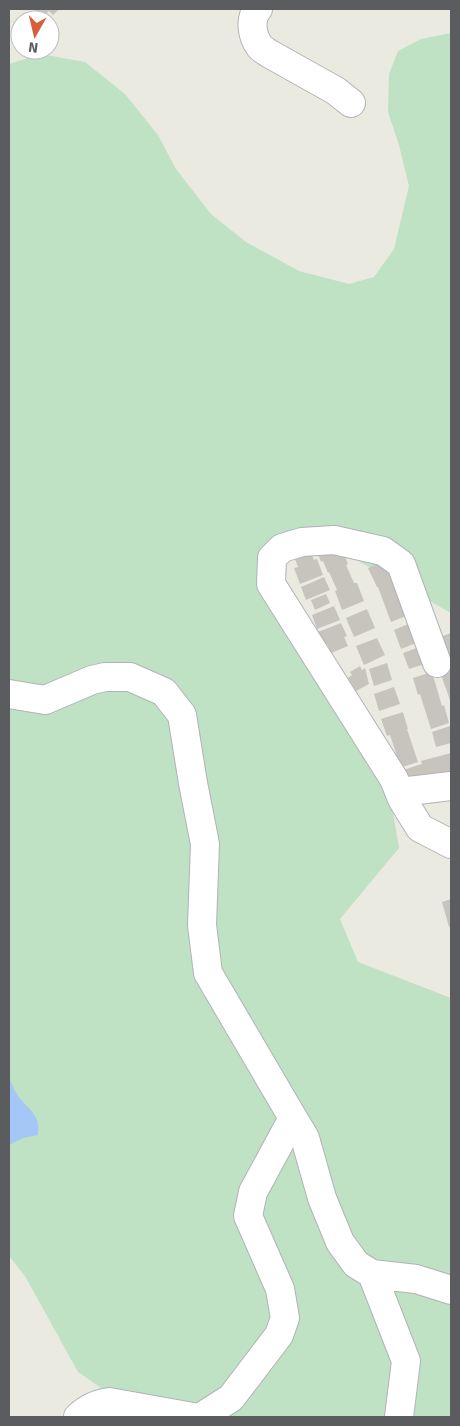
<svg xmlns="http://www.w3.org/2000/svg" width="460" height="1426" viewBox="0 0 460 1426" font-family="Signika,sans-serif">
  <style>
    .green { fill: #bfe1c4 }
    .water { fill: #a5c7f7 }
    .building { fill: #c7c4be }
    .lines { fill: none; stroke-linecap: round; stroke-linejoin: round }
    .minor-casing { stroke: #b2b3b7; stroke-width: 30 }
    .minor { stroke: #fff; stroke-width: 28 }
  </style>
  <rect width="100%" height="100%" fill="#ebeae1"/>
  <path class="green" d="M451,33V613L321,540L266,577L387,778L399,848L340,919L358,962L451,998V1417H217L110,1394L78,1372L25,1276L9,1256V64L41,54L85,62L125,94L158,135L176,169L211,214L246,242L299,271L349,284L374,277L394,249L409,186L399,145L388,112L389,74L398,51L421,39Z"/>
  <path class="water" d="M9,1077C11,1082 13,1088 16,1093C26,1109 41,1112 38,1135L23,1138L9,1145Z"/>
  <path class="building" d="M34,9H59L53,15L49,11L42,17Z
    M342,550L348,564L346,565L354,583H357L364,601L342,610L335,591L337,590L329,572L328,573L323,561L321,562L318,554Z
    M311,553L314,560L317,559L323,575L300,584L294,568L298,567L295,559Z
    M383,562L392,567L411,614L391,622L378,587H377L368,568Z
    M324,577L330,590L306,600L301,587Z
    M326,594L330,603L315,610L311,600Z
    M334,606L340,620L317,629L312,615Z
    M367,609L375,628L354,637L346,618Z
    M413,622L421,641L401,649L394,630Z
    M341,623L347,636L344,637L348,646L331,653L327,644L324,645L318,632Z
    M451,633V663H450L440,637Z
    M377,638L385,655L364,665L356,646Z
    M422,646L428,663L409,669L403,653Z
    M387,663L392,680L374,686L369,669Z
    M451,665V703L439,669Z
    M360,666L362,670L365,668L369,684L356,691L348,678L352,675L350,672Z
    M432,672L442,706L444,705L449,723L431,729L420,694L418,695L413,678Z
    M394,687L400,704L379,711L374,694Z
    M403,712L408,729H407L418,762L399,768L393,753H396L390,735L387,736L381,719Z
    M450,726L451,731V743L436,747L432,732Z
    M451,753V775L442,777V772L407,782L403,770L422,764L421,761Z
    M451,899V926L449,927L442,902Z"/>
  <g class="lines">
    <g class="minor-casing">
      <path id="minor" d="M258,9C249,19 252,36 260,47C263,50 267,52 270,54L336,91L351,103
        M437,663L401,564L383,551L334,540L302,542L282,548L272,558L271,584L394,779L402,799L420,828L451,844
        M9,694L45,700L92,680L105,677H130L164,692L182,715L193,783L205,844L202,925L208,973L293,1118
        M400,792L451,786
        M372,1274L406,1361L399,1417
        M78,1417C87,1408 96,1404 109,1402L193,1417
        M201,1417L231,1398L279,1335L285,1318L280,1289L248,1216L253,1192L293,1118L305,1138L322,1198L340,1242L356,1264L372,1274L416,1279L451,1290"/>
    </g>
    <use href="#minor" class="minor"/>
  </g>
  <rect width="460" height="1426" fill="none" stroke="#5a5c60" stroke-width="20"/>
  <g transform="translate(35 35) rotate(188)"><circle r="24" fill="#ffffff" stroke="#bdbebf"/>
  <path d="M0-4L9 19L0 12L-9 19Z" fill="#d85e3a"/>
  <text y="-8" font-size="14" font-weight="bold" text-anchor="middle" fill="#5a5c60">N</text>
  </g>
</svg>
